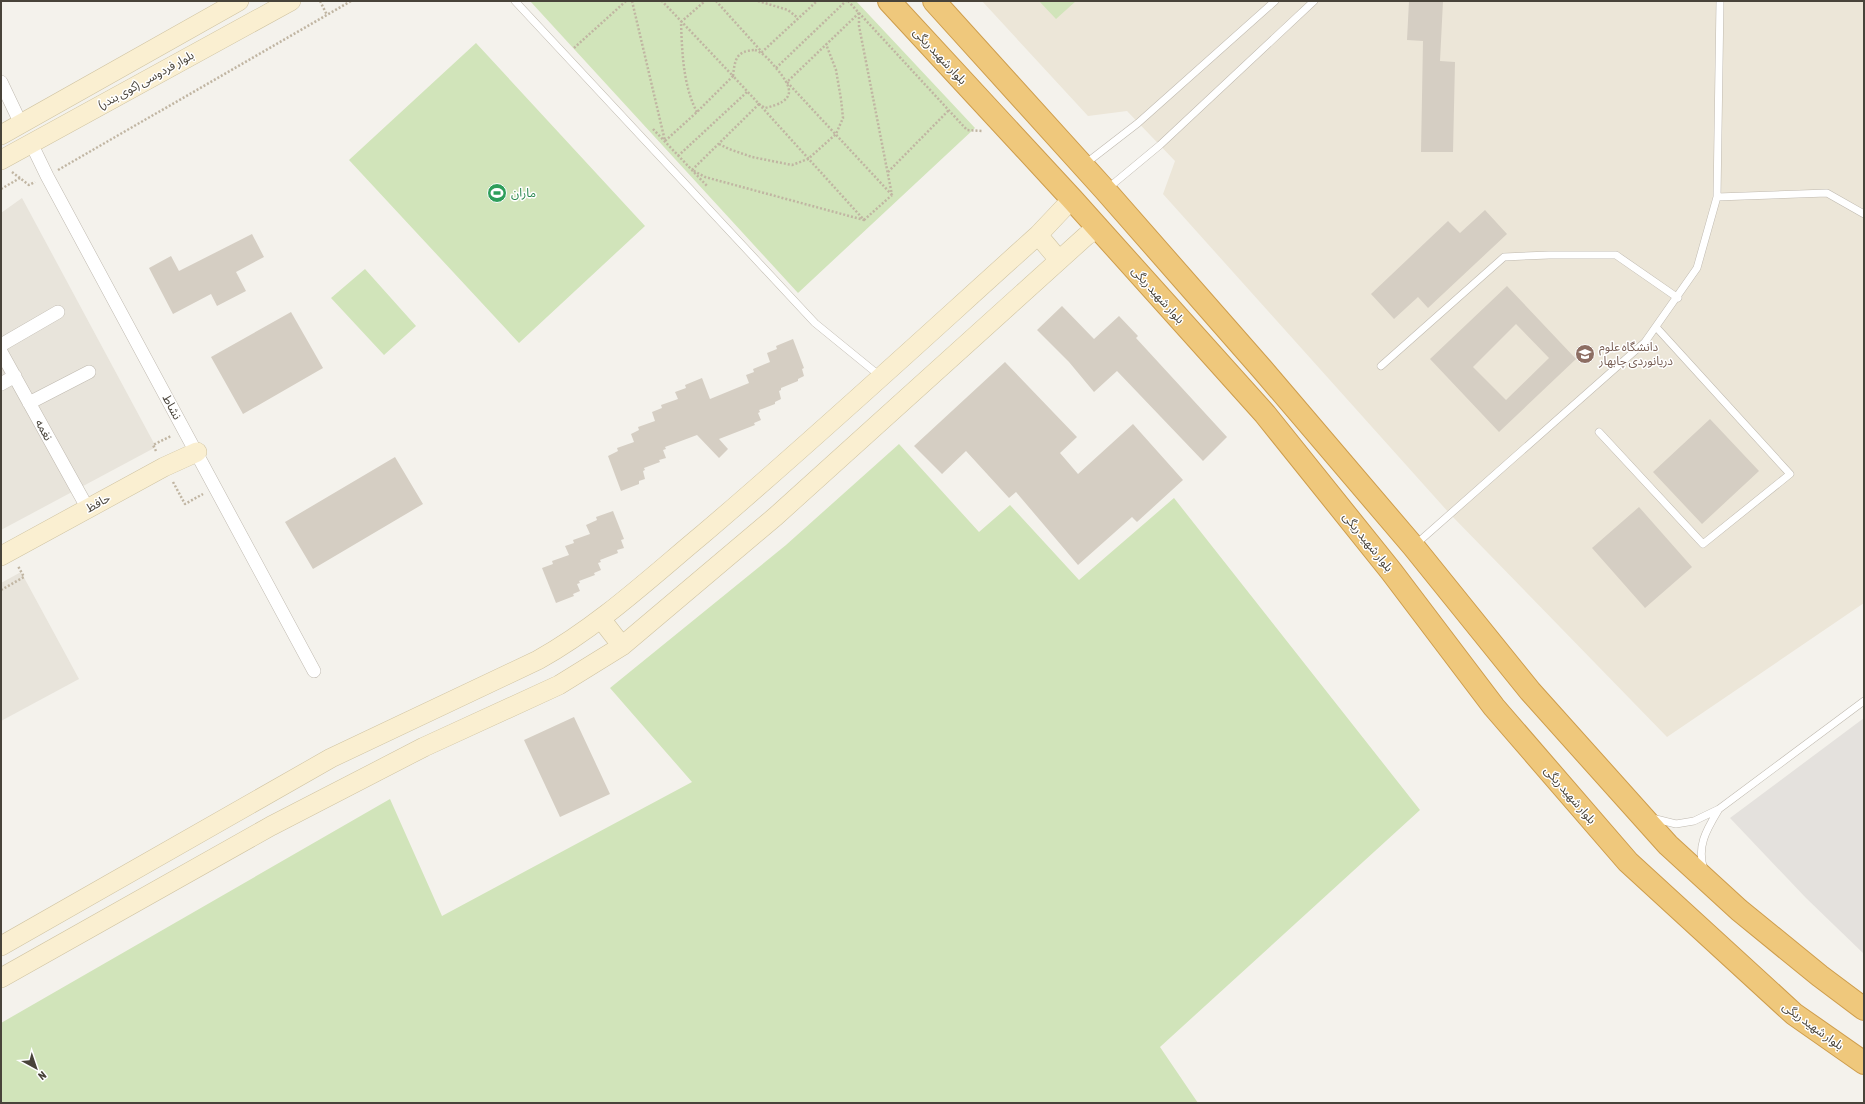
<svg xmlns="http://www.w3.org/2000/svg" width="1865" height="1104" viewBox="0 0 1865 1104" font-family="'Asap Condensed','Noto Sans Arabic',sans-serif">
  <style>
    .residential { fill: #e8e4db }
    .industrial { fill: #e4e1dd }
    .education { fill: #ece6d8 }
    .green { fill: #d1e4ba }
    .building { fill: #d5cec3; fill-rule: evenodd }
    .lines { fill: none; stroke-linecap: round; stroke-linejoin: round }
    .lane-casing { stroke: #bfb9af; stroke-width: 8 }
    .street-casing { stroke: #bfb9af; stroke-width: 14 }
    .secondary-casing { stroke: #cfc3a1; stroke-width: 20 }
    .highway-casing { stroke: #ce9d4c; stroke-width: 24 }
    .path { stroke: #c0b5a2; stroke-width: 2.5; stroke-dasharray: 2 2; stroke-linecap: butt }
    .lane { stroke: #fff; stroke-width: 7 }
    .street { stroke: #fff; stroke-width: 13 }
    .secondary { stroke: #faefd1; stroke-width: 19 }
    .highway { stroke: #efc87c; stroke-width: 22 }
    .labels { text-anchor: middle; stroke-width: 3; stroke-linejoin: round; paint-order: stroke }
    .street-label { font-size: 12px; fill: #48433a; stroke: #fff }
    .leisure-label { font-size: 12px; fill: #27864d; stroke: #fff; text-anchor: start }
    .education-label { font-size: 12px; fill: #785e54; stroke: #fff; text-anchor: start }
  </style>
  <rect width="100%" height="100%" fill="#f4f2ec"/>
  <path class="residential" d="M22,198L156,447L1,530V213Z
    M21,572L79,679L1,721V583Z"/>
  <path class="industrial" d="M1864,718V954L1806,898L1730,818Z"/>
  <path class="education" d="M982,1H1864V603L1667,737L1450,514L1163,194L1175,161L1127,111L1088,116Z"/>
  <path class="green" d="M530,1H856L975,128L798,293Z
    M1039,1H1076L1056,19Z
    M476,43L645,226L519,343L349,160Z
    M365,269L416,326L384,355L331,298Z
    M899,444L979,532L1010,505L1079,580L1174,498L1420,810L1160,1047L1198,1103H1V1023L390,799L442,916L692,782L610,688L786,545Z"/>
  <path class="building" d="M1409,1H1443L1440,61L1455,62L1453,152H1421L1423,41L1407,40Z
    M1485,210L1507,234L1428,308L1418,297L1394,319L1371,294L1448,221L1460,233Z
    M252,234L264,257L236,272L246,291L217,306L211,294L173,314L149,268L171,256L179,271Z
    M1507,286L1576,359L1499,432L1430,359ZM1516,324L1549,358L1506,400L1473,367Z
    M1062,306L1094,339L1119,316L1138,336L1136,338L1227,437L1203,461L1117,371L1094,392L1069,362L1037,330Z
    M291,312L323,368L243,414L211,357Z
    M793,339L804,368L802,369L804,376L798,379V381L781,388V390L779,391L781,399L775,402V404L759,410L760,412L758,413L761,420L754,423L755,425L719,439L728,449L719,458L697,435L665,447L666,449L663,450L666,458L659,460L660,462L644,468L645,470L643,471L645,479L639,481V484L621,491L608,456L618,451L617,448L634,442L631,434L639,430L638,427L655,421L652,412L662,408L661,405L678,399L675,392L686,388L685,385L702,378L710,399L749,383L746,375L754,372L753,369L770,362L767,353L777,349L776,346Z
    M1005,362L1077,437L1060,453L1078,474L1133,424L1183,480L1137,522L1132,517L1078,565L1016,492L1009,498L966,451L942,474L914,446Z
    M1710,419L1759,471L1702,524L1653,472Z
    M395,457L423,504L313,569L285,522Z
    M1639,507L1692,567L1645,608L1592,548Z
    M613,511L624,539L621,540L624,548L617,550L618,553L600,560L601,562L598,563L601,570L594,573L595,575L579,581L580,583L577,584L580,591L573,594L574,596L556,603L542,568L553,564L552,561L569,555L565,546L574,543L573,540L590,534L586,525L597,520L596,517Z
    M574,717L610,794L560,817L524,740Z"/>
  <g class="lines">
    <g class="lane-casing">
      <path id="lane" d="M515,1L815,323L880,376
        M1085,164L1138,123L1275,1
        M1107,189L1160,145L1314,1
        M1717,197L1827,193L1864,214
        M1381,366L1504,257L1549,255H1616L1678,298
        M1599,432L1703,544L1790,474L1656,327
        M1415,545L1645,342L1697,268L1717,197L1720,1
        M1652,818L1676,824L1694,821L1719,809L1864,701
        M1704,870C1696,846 1707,829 1719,809"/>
    </g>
    <g class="street-casing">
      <path id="street" d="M1,82L21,124
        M31,143L47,176L314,671
        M1,345L58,312
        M1,352L88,509
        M1,384L15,376
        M29,403L89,372"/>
    </g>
    <g class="secondary-casing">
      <path id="secondary" d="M1,135L239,1
        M1,160L291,1
        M1038,235L1059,260
        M1,556L164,467L197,452
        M601,619L622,646
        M1,946L331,758L538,660C599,626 650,578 703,534C817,437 927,335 1038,235L1072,199
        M1,978L271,826L424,747L559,685L622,646L776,516L1086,236L1098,228"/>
    </g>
    <g class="highway-casing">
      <path id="highway" d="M889,1L1072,199L1265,414L1391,571L1494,707L1628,862L1794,1014L1864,1063
        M934,1L1105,190L1262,369L1413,546L1530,691L1668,845L1739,910L1820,976L1864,1009"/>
    </g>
    <path class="path" d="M320,1L327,15
      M632,1L665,141L697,112L733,76L662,1
      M716,1L762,52L817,1
      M758,1L788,10L798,18
      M848,1L967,130L983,131
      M859,13L787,82L892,195
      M859,13V26L892,195
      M574,48L626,1
      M755,50C764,53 770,61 776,68C794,89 796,101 765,108L759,104L733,76C735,59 736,51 755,50Z
      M776,68L846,1
      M759,104L864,220L705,177L692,170Z
      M697,112C683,86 682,51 681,22L705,1
      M653,129L708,187
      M719,144L729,149L752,157L792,165L808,159L836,134L843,118L841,99L836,70L826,44
      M678,156L747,92
      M58,170L351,1
      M12,172L29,185L35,182
      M888,172L949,110
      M1,189L20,178
      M864,220L892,195
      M156,451L153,445L171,436
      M173,482L185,504L203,494
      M1,590L24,577L18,566"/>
    <use href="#lane" class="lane"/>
    <use href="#street" class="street"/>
    <use href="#secondary" class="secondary"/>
    <use href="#highway" class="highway"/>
  </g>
  <defs>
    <g id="stadium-disc" transform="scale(1)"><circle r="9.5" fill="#2e9e5b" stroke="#fff"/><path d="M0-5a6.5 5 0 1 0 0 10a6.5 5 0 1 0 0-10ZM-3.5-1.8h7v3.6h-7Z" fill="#fff"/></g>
    <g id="university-disc" transform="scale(1)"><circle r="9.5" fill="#8d6e63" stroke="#fff"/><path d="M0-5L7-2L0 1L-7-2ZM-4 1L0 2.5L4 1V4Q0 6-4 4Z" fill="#fff"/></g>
  </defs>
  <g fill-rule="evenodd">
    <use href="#stadium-disc" x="497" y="193"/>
    <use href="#university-disc" x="1585" y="354"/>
  </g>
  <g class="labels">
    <g class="street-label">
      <text transform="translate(940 56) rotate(47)" y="4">بلوار شهید ریگی</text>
      <text transform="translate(146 80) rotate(-29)" y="4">بلوار فردوسی (کوی بندر)</text>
      <text transform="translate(1158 295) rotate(48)" y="4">بلوار شهید ریگی</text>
      <text transform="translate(172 407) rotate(62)" y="4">نشاط</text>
      <text transform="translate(44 430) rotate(61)" y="4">نغمه</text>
      <text transform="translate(98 503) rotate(-29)" y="4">حافظ</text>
      <text transform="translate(1368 542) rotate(51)" y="4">بلوار شهید ریگی</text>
      <text transform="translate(1570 795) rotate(49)" y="4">بلوار شهید ریگی</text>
      <text transform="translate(1813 1026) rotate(36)" y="4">بلوار شهید ریگی</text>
    </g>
    <g class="leisure-label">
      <text x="511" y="197">ماران</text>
    </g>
    <g class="education-label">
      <text x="1599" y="351">دانشگاه علوم<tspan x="1599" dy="14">دریانوردی چابهار</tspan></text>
    </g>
  </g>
  <rect width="1865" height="1104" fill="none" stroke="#48433a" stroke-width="4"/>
  <g transform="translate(36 1068) rotate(140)" stroke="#ffffff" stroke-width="3" paint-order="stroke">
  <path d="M0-3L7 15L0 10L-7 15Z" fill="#48433a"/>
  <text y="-6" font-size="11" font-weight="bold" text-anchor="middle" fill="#48433a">N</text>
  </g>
</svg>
